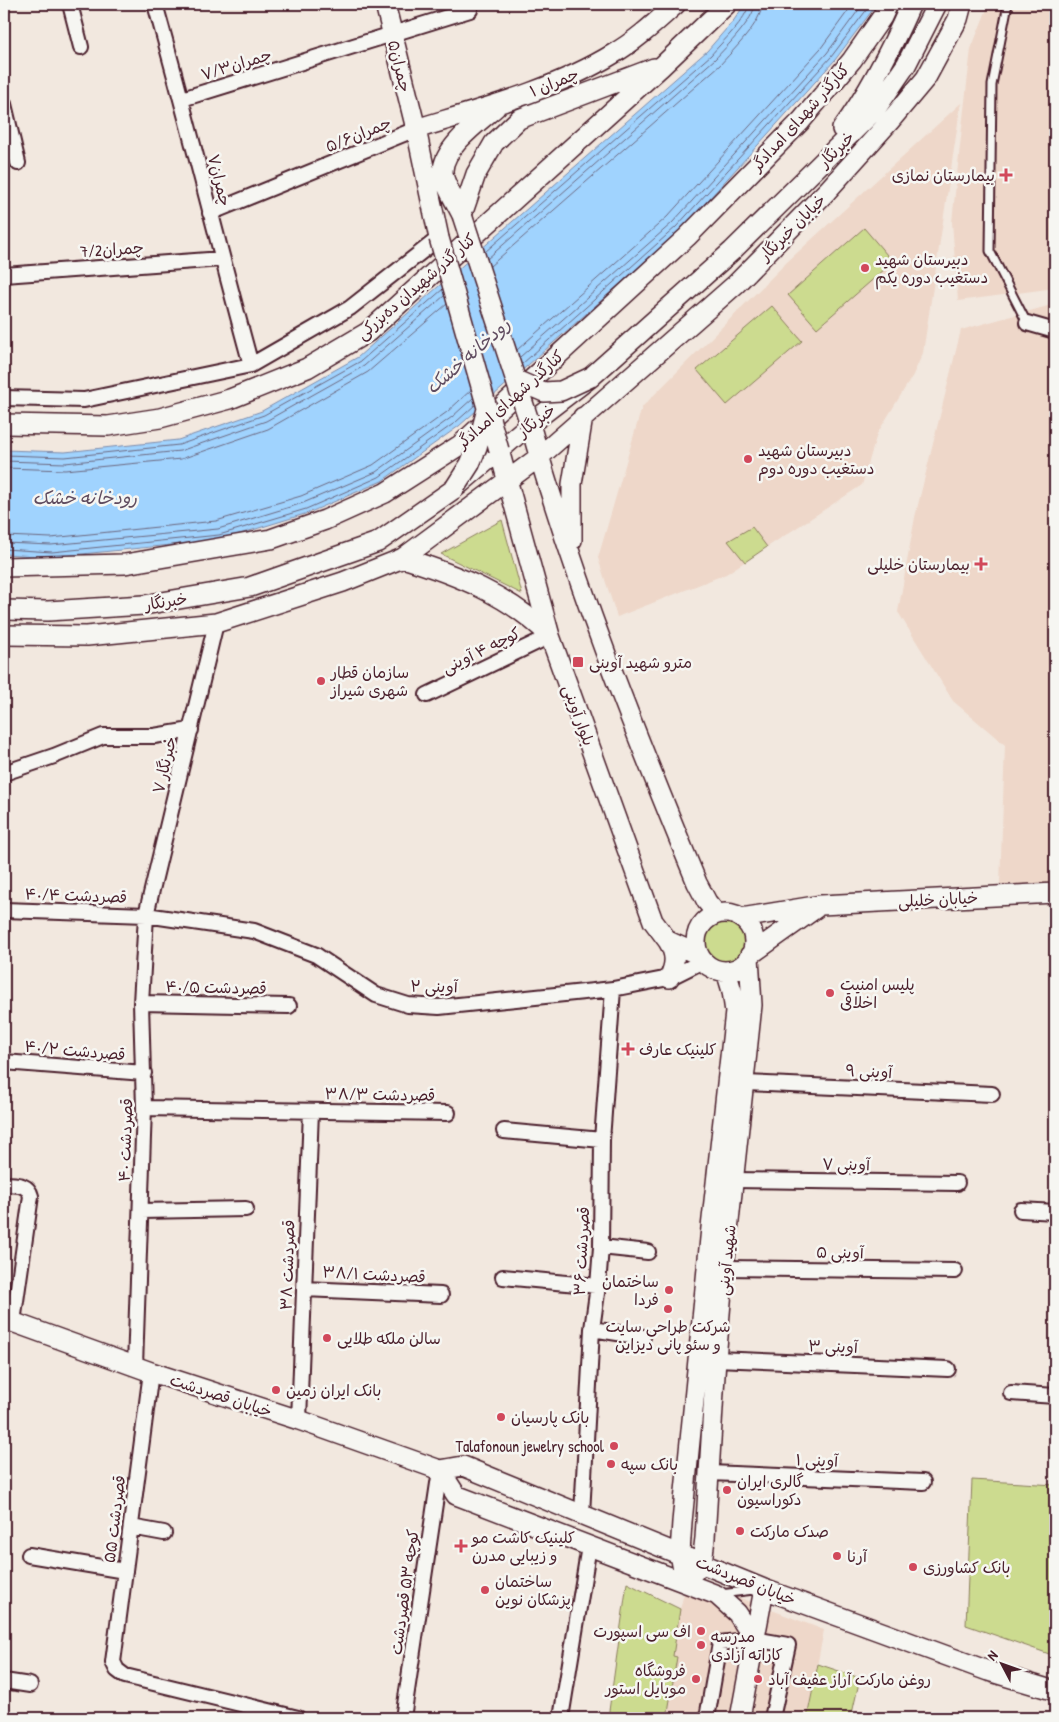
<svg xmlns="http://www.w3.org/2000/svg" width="1059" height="1722" viewBox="0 0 1059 1722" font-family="'Patrick Hand','Playpen Sans Arabic',sans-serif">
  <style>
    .built { fill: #eed7c9 }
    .green { fill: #ccdb8f; stroke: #8b7d5d }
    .water { fill: #a0d3fe; stroke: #7e8baa }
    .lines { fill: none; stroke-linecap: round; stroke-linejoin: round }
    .shore { stroke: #6c677f; stroke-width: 1 }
    .lane-casing { stroke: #4a1f2b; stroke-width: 11 }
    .street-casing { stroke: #4a1f2b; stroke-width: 18 }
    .secondary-casing { stroke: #4a1f2b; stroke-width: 22 }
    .lane { stroke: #f6f6f2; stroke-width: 7 }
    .street { stroke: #f6f6f2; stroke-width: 14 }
    .secondary { stroke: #f6f6f2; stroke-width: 19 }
    .secondary-bridge-casing { stroke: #4a1f2b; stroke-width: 22; stroke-linecap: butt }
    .secondary-bridge { stroke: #f6f6f2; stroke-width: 19 }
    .poi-dot { fill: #d1495b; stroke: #f6f6f2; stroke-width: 2 }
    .labels { text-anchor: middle; stroke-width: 5; stroke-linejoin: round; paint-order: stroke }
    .street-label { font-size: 16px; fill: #4a1f2b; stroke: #f6f6f2 }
    .poi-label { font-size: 16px; fill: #4a1f2b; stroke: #f6f6f2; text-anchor: start }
    .water-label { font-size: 18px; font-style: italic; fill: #604c60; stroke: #f6f6f2 }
  </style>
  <rect width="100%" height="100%" fill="#f2e8df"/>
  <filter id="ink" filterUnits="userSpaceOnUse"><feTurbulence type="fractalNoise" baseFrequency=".02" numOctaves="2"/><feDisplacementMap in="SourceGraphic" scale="10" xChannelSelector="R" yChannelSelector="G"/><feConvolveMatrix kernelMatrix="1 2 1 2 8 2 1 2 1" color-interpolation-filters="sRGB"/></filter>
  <g filter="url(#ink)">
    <path class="built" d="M989,4H1055V288L958,301L952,222L962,127L971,49Z
      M961,103L923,353L913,375L877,434L862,485L726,574L617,617L598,558L642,407L787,262Z
      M1055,304V884H1000L1005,745L953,701L898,612L915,517L961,330Z
      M688,1578L824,1630L807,1718H667L676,1657L673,1656L674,1643L680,1609Z"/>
    <path class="green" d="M864,228L893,262L817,328L788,295Z
      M772,306L802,341L727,405L697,370Z
      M502,520L522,594L441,554Z
      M752,527L767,547L745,562L728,541Z
      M703 942a21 21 0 1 1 42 0a21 21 0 1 1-42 0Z
      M972,1480L1055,1485V1656L966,1625Z
      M627,1583L680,1609L673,1656L677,1657L667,1718H608Z
      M818,1664L860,1678L851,1718H807Z"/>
    <path class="water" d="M745,4H877L835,60L680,231L459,426L382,481L308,513L220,540L52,557L4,554V450L65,452L178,440L262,411L358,357L707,51L734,20Z"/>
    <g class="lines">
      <path class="shore" d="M485,252L711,55C721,43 747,19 749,4
        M487,259L715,59C726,47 754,20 755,4
        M490,266L720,65C733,50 762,23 762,4
        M517,350L667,217L821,48L853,4
        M520,357L672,223L827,53L863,4
        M522,364L676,227L831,57L871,4
        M4,455L65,457L179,445L264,415L361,361L443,289
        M4,461L65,463L180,451L266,421L364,366L444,296
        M4,468L65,470L181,459L268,429L368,372L447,304
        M4,536L51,538L216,521L301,496L373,465L447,412L471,390
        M4,543L51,545L218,529L303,503L376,472L452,417L473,398
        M4,549L52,552L219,535L306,509L379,477L456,422L475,405"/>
      <g class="lane-casing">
        <path id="lane" d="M1008,4L992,85L990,251L1027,323
          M720,1594L754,1590"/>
      </g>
      <g class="street-casing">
        <path id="street" d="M70,4L81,47
          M155,4C189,124 218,245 251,365
          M182,99L470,10
          M4,104L18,163
          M210,213L416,129
          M4,275L222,259
          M1027,323L1055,331
          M4,398L84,400L251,365L350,308L439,238
          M427,695L550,636
          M4,773L54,756L103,736H154L191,730
          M4,910L146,915L254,931L316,955L376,995L408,1005L439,1007L613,989L669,978L703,961
          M141,1003L289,1006
          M4,1062L144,1073
          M745,1083L992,1094
          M144,1108L448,1113
          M504,1131L602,1140
          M734,1180L957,1183
          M4,1184C15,1185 28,1183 31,1196L13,1322
          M1021,1210L1055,1212
          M141,1211L246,1209
          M601,1247L648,1252
          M724,1268L955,1271
          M503,1277L598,1286
          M304,1289L441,1295
          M592,1329L643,1337
          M716,1359L948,1369
          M135,1366L144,1108L141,1003L146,915L216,623
          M151,1372L113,1662L117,1670L125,1676L298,1718
          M1011,1393L1055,1396
          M299,1420L311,1111
          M710,1473L923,1482
          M582,1514L592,1329L598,1286L601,1247L602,1140L613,989
          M131,1527L164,1533
          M29,1555L125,1571
          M4,1681L30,1685
          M403,1718L440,1470
          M561,1718L589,1546
          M707,1718L720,1643L754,1639L788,1645L772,1718"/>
      </g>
      <g class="secondary-casing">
        <path id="secondary" d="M385,4L416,129L439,238
          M416,129C481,109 554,90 613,54C637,40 656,22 676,4
          M842,129C870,91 892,47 911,4
          M462,215L476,174L494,143L519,119L654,68
          M462,215C457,205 443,182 443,172C442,148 480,121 496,107
          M4,424L108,426L160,418L230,399L307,368L368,332L662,66L727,4
          M530,424C574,581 635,733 697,883L707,902L717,914
          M499,450L550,636L653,921L668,941L699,955
          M572,540V484L583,417
          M403,558C457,575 509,595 550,636
          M4,567L125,564L271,539L325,520L385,493L460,445L687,237L801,121L852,60L882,17L888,4
          M4,610L48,611L144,605L250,587L378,542L454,489L530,424L591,377L732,251L875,110L906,65L937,4
          M4,635L87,636L216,623L343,582L403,558L539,457L736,284L827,191L890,121L926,78L958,19L962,4
          M696 942a29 29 0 1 1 58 0a29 29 0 1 1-58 0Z
          M741,918L821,905L1055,893
          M668,941C676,954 676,964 669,978
          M750,955L816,908
          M4,1319L151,1372L299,1420L440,1470L463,1466L764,1589L988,1671L1055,1691
          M440,1470L456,1495L717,1595L737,1613L754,1639
          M682,1565L680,1553L682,1522L711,1228L735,1012L732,991L726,971
          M685,1582L702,1563L705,1538L716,1359L724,1268L752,1005L749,957
          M740,1718L764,1589"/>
      </g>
      <use href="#lane" class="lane"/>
      <use href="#street" class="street"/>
      <use href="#secondary" class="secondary"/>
      <g class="secondary-bridge-casing">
        <path id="secondary-bridge" d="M462,215L530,424
          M439,238L499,450
          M516,380L544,392L561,391L591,377
          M454,489L470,464L477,447L487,409"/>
      </g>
      <use href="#secondary-bridge" class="secondary-bridge"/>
    </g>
  </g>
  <g class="poi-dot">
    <path d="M1003.5 167.5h5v5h5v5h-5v5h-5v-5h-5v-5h5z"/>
    <circle cx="865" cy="268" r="5"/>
    <circle cx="748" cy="459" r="5"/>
    <path d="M978.5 556.5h5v5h5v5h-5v5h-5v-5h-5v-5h5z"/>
    <rect x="572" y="656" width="12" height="12" rx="2.5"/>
    <circle cx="321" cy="681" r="5"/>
    <circle cx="830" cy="993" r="5"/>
    <path d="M625.5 1041.5h5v5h5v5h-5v5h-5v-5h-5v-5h5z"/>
    <circle cx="669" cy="1290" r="5"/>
    <circle cx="668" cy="1309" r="5"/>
    <circle cx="327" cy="1338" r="5"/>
    <circle cx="276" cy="1390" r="5"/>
    <circle cx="501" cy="1417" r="5"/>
    <circle cx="614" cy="1446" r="5"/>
    <circle cx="611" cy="1464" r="5"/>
    <circle cx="727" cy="1490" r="5"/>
    <circle cx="740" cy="1531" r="5"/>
    <path d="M458.5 1538.5h5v5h5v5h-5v5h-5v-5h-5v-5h5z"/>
    <circle cx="837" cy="1556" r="5"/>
    <circle cx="913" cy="1567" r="5"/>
    <circle cx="485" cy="1590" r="5"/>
    <circle cx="701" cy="1631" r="5"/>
    <circle cx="701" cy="1645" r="5"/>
    <circle cx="696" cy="1679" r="5"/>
    <circle cx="758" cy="1679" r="5"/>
  </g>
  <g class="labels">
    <g class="street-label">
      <text transform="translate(236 64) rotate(-17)" y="6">چمران۷/۳</text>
      <text transform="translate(400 66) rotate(76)" y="6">چمران۵</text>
      <text transform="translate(554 82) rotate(-22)" y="6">چمران ۱</text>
      <text transform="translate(800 117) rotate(-48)" y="6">کنارگذر شهدای امدادگر</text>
      <text transform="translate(358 134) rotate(-22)" y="6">چمران۵/۶</text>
      <text transform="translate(836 149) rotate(-45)" y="6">خبرنگار</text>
      <text transform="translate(220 180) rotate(76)" y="6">چمران۷</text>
      <text transform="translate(792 227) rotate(-45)" y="6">خیابان خبرنگار</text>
      <text transform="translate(112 249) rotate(-4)" y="6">7/2چمران</text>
      <text transform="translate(416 286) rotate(-41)" y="6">کنار گذر شهیدان ده‌بزرکی</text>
      <text transform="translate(510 399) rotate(-42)" y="6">کنارگذر شهدای امدادگر</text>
      <text transform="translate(536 420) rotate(-38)" y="6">خبرنگار</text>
      <text transform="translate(166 601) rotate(-9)" y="6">خبرنگار</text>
      <text transform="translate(481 650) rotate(-26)" y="6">کوچه ۴ آوینی</text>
      <text transform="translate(579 715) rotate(70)" y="6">بلوار آوینی</text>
      <text transform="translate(164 765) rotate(-77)" y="6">۷ خبرنگار</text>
      <text transform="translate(76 895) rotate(2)" y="6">۴۰/۴ قصردشت</text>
      <text transform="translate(938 899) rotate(-3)" y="6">خیابان خلیلی</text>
      <text transform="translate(434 986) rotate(1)" y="6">۲ آوینی</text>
      <text transform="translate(216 987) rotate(1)" y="6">۴۰/۵ قصردشت</text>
      <text transform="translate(75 1050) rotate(5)" y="6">۴۰/۲ قصردشت</text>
      <text transform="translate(869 1071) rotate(3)" y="6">۹ آوینی</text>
      <text transform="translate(380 1094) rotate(1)" y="6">۳۸/۳ قصردشت</text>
      <text transform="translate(125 1140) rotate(-88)" y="6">۴۰ قصردشت</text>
      <text transform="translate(846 1164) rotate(1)" y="6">۷ آوینی</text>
      <text transform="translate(581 1251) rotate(-87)" y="6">۳۶ قصردشت</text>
      <text transform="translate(840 1252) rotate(1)" y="6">۵ آوینی</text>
      <text transform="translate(726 1260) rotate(-84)" y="6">شهید آوینی</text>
      <text transform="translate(287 1265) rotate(-88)" y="6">۳۸ قصردشت</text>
      <text transform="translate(374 1274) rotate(3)" y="6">۳۸/۱ قصردشت</text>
      <text transform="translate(833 1346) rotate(2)" y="6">۳ آوینی</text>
      <text transform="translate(221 1395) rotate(18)" y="6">خیابان قصردشت</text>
      <text transform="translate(817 1460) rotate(2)" y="6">۱ آوینی</text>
      <text transform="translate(114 1519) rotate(-83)" y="6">۵۵ قصردشت</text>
      <text transform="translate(746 1580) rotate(22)" y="6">خیابان قصردشت</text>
      <text transform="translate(404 1592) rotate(-82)" y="6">کوچه ۵۳ قصردشت</text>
    </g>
    <g class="poi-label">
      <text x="995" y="181" text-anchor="end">بیمارستان نمازی</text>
      <text x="875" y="265">دبیرستان شهید<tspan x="875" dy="18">دستغیب دوره یکم</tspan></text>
      <text x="758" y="456">دبیرستان شهید<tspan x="758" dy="18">دستغیب دوره دوم</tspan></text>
      <text x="970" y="570" text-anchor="end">بیمارستان خلیلی</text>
      <text x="589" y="668">مترو شهید آوینی</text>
      <text x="331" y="678">سازمان قطار<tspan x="331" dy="18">شهری شیراز</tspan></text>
      <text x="840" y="990">پلیس امنیت<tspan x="840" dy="18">اخلاقی</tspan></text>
      <text x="639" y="1055">کلینیک عارف</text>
      <text x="659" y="1287" text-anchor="end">ساختمان<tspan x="659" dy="18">فردا</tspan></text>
      <text x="668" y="1332" text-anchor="middle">شرکت طراحی سایت<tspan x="668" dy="18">و سئو پانی دیزاین</tspan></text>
      <text x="337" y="1344">سالن ملکه طلایی</text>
      <text x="286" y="1396">بانک ایران زمین</text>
      <text x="511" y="1423">بانک پارسیان</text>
      <text x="604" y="1452" text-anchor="end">Talafonoun jewelry school</text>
      <text x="621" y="1470">بانک سپه</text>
      <text x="737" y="1487">گالری ایران<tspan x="737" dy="18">دکوراسیون</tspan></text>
      <text x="750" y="1537">صدک مارکت</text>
      <text x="472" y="1543">کلینیک کاشت مو<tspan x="472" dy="18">و زیبایی مدرن</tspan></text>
      <text x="847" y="1562">آرنا</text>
      <text x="923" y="1573">بانک کشاورزی</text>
      <text x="495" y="1587">ساختمان<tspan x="495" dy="18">پزشکان نوین</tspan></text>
      <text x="691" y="1637" text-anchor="end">اف سی اسپورت</text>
      <text x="711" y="1642">مدرسه<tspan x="711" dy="18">کاراته آزادی</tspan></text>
      <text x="686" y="1676" text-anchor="end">فروشگاه<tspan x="686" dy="18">موبایل استور</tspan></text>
      <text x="768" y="1685">روغن مارکت آراز عفیف آباد</text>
    </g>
    <g class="water-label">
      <text transform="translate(468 356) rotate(-41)" y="6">رودخانه خشک</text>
      <text x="85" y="504">رودخانه خشک</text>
    </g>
  </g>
  <rect width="1059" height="1722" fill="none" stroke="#f6f6f2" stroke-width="20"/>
  <rect x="10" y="10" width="1039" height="1702" fill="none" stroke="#4a1f2b" stroke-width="2" filter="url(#ink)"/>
  <g transform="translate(1002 1664) rotate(311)" stroke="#f6f6f2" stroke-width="4" paint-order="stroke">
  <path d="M0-4L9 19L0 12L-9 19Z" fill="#4a1f2b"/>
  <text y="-8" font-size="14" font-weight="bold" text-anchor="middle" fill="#4a1f2b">N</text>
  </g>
</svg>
